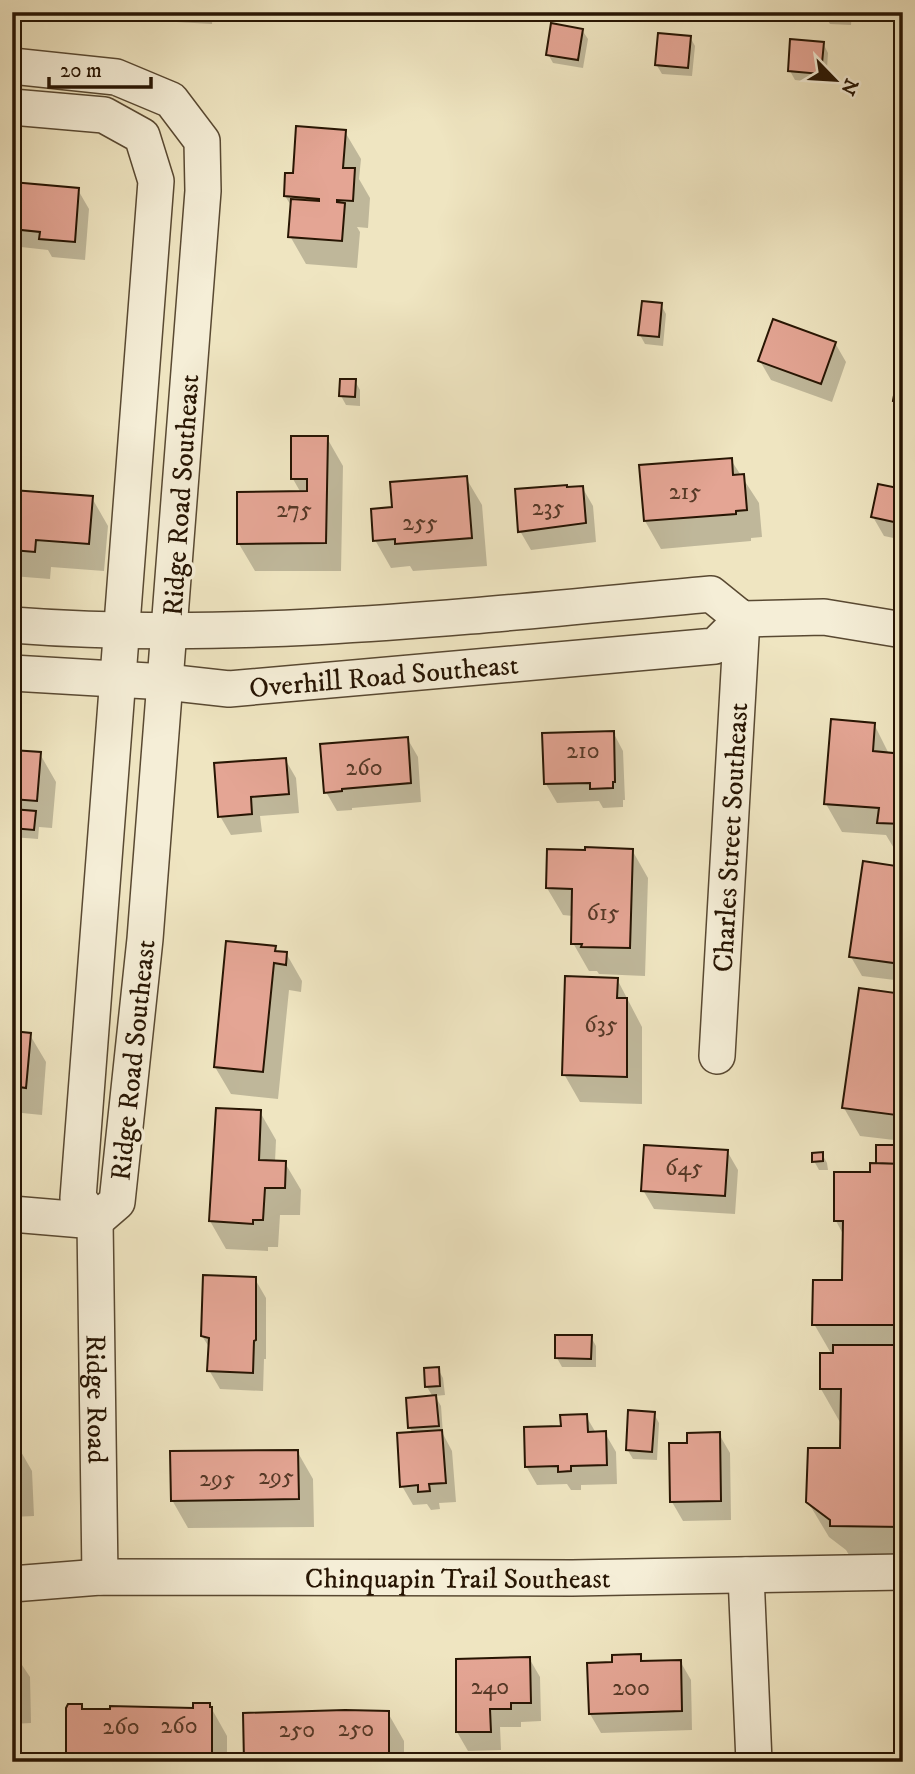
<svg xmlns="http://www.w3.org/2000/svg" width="915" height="1774" viewBox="0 0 915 1774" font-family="'IM FELL DW Pica',serif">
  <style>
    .shadow { fill: #0003 }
    .building { fill: #e4a594; stroke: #271503; stroke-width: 2 }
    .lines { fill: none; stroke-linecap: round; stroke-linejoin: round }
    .minor-casing { stroke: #594932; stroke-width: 38 }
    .minor { stroke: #f5eed7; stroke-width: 35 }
    .labels { text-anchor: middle; stroke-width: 7; stroke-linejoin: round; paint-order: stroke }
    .number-label { font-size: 24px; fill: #563927 }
    .street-label { font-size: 28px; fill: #271503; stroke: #f5eed7 }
  </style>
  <rect width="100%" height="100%" fill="#efe5c1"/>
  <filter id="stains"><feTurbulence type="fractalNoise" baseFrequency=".00286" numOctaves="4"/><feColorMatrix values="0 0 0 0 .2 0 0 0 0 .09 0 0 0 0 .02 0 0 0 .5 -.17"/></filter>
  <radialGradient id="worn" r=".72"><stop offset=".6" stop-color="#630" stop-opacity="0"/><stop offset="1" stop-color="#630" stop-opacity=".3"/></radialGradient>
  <path class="shadow" d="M119,12H213L212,24L123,19Z
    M661,12H721L720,20L663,15Z
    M792,12H852L851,25L830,24L826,18L794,15Z
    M582,30L588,39L583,68L553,63L548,54Z
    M690,37L695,46L692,76L662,74L656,64Z
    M823,43L828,53L826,83L795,80L790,71Z
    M345,132L361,159L359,179L370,198L368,228L357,227L360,232L357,268L306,264L290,236L292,207L285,196L294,175Z
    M12,184L78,190L89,209L85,260L52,257L48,250L12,246Z
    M661,305L666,314L663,346L645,344L640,335Z
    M835,343L846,362L832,402L771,380L760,361Z
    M903,363V414L895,401Z
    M355,381L360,390V406L346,405L341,396Z
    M327,438L343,466L341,571H255L239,544L301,493L293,479Z
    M731,460L759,503L762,537L751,538V541L661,549L645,521L641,467Z
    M466,478L482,505L487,566L413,571L410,566L391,568L375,540L394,509Z
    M582,487L593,506L596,542L531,550L520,531Z
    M12,491L92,498L108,526L104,571L51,567L50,579L12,576Z
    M903,491V540L884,536L873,517Z
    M874,724L889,754L903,755V850H895L886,835L842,832L826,804Z
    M613,732L623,751L625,800H623V807L603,808L599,801L557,803L546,784Z
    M407,738L418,757L421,802L352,808V810L337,811L326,792Z
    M12,752L40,754L56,782L52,828L39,827L38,839L12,837Z
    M285,759L296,778L299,813L260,816L262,832L231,835L220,816Z
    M632,850L648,878L645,976L599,974L597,971H589L573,943V916L563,915L547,888Z
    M903,868V981L862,976L851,957Z
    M275,948L278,953H286L302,981L301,992L289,990L278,1099L231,1094L215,1067Z
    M617,979L642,1027V1104L580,1102L564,1074Z
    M903,995V1141L860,1136L844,1108Z
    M12,1033L30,1035L46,1062L42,1115L12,1112Z
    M260,1112L276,1140L275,1162L285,1163L301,1190L300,1215H280L278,1247H268V1251L226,1249L210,1221Z
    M903,1147V1561L852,1560L846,1550L829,1537L808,1502L842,1450L841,1424L821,1389L832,1355L814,1324L844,1282V1236L836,1221L879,1165L878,1163Z
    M727,1151L738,1170L735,1214L654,1209L643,1190Z
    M822,1154L827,1163L828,1170H819L814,1161Z
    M255,1279L266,1298V1359H264L263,1391L220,1389L209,1370V1347L202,1336Z
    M591,1337L596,1346V1367H562L557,1358Z
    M438,1369L443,1378L445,1395L435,1396L441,1406L443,1434L452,1451L456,1502L439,1503L440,1509L431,1510L427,1504L413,1505L402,1486L413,1434L410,1428L433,1397L427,1387L426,1370Z
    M654,1414L659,1423L657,1460L633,1459L627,1449Z
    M586,1416L596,1433H605L616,1452L617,1484L581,1485V1490H571L567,1484L537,1485L526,1466L562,1428Z
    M719,1434L730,1453L731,1520L683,1521L672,1502L689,1445Z
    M12,1443H16L32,1471L34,1516L12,1517Z
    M297,1451L313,1479L314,1527L188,1528L172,1500Z
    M12,1650L30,1677L31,1723L12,1724Z
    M640,1656L643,1662L680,1661L691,1680L692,1730L601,1733L590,1714L613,1664Z
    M529,1658L540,1677L541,1721L521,1722V1727H500L501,1750L468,1751L457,1732Z
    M209,1704L227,1736V1762H68L81,1705L84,1710H195Z
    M388,1713L404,1741V1762H246Z"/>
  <path class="building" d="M551,23L583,29L578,60L546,55Z
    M658,33L691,36L688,68L655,65Z
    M790,39L824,42L821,74L788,71Z
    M296,126L346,130L343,168H355L353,201L337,200V202L345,203L342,241L288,237L291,199L319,201V199L284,196L285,173H293Z
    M12,182L79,188L75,242L39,239L40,232L12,229Z
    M642,301L662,303L659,337L638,335Z
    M773,319L836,342L821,384L758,361Z
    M900,361H903V403L893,401Z
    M340,379H356L355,397L339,396Z
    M291,436H328L326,543L237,544V492L307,491V479H291Z
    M732,458L733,475L744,474L747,510L736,511V514L644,521L639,465Z
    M467,476L472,538L395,544V539L373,541L371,509L392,507L390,482Z
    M878,484L903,489V524L871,517Z
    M567,485V487L583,486L586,523L518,532L515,489Z
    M12,490L93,496L89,544L36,540L35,552L12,550Z
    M831,719L875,723L873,751L903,754V824L877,823L879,808L824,804Z
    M614,731L615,782H613V788L590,789V783L544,784L542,733Z
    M408,737L411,783L342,789V791L324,793L320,744Z
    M12,750L41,752L37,801L12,799Z
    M286,758L289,794L251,797L252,814L218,817L214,763Z
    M12,809L36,811L34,830L12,828Z
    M585,847L633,849L630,948L581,947L582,944H571L572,889L546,888L547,849L585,850Z
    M863,861L903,867L901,964L849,957Z
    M226,941L276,946L275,951L287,952L286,965L274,963L263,1072L214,1067Z
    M565,976L618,978L617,998H627V1077L562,1075Z
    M859,988L903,994V1064L896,1115L842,1108Z
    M12,1031L31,1033L26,1088L12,1086Z
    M216,1108L261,1110L259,1160L286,1161L285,1188H265L263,1220H253V1224L209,1221Z
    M644,1145L728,1150L725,1196L641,1191Z
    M876,1145H903V1164L876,1163Z
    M823,1152V1161L812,1162V1153Z
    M870,1163L903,1164V1325H812L813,1280H842L843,1221H834V1172H870Z
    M203,1275L256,1277V1340L254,1341L253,1373L207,1371L209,1338L201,1336Z
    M555,1335H592L591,1359L555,1358Z
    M833,1345H903V1527L830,1526V1520L806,1502L808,1448H840L841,1389H820V1353H833Z
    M439,1367L440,1386L425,1387L424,1368Z
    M436,1395L439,1426L408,1428L406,1398Z
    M628,1410L655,1412L652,1452L626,1450Z
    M587,1414L588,1432L606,1431L607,1465L571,1466V1471L558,1472V1466L525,1467L524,1427L561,1426L560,1415Z
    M442,1430L446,1483L429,1484L430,1491L418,1492V1485L400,1487L397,1433Z
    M720,1432L721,1501L670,1502L669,1443H687V1433Z
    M12,1441H17L19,1489H12Z
    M298,1450L299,1499L171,1501L170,1451Z
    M12,1648H15L16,1695L12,1696Z
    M641,1654V1661L681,1660L682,1711L589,1714L587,1663L612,1662V1655Z
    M530,1657L531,1703H511V1709H490L491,1732H456V1659Z
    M193,1703H210V1707H212V1762H66V1708L68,1704H82V1709H110V1706L193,1708Z
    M345,1710L389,1711V1762H244L243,1713Z"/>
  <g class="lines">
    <g class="minor-casing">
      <g id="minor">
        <path d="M12,66L116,77L171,100L202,141L203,191L145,939L117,1202L95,1221"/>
        <path d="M12,107L104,115L142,136L156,181L78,1198L95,1221"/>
        <path d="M12,625C245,643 479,615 711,594L742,619L824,617L903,630"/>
        <path id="s1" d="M12,673L166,682L229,689L715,646L742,619"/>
        <path id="s2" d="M717,1056L742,619"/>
        <path d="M12,1214L95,1221"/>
        <path id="s3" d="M95,1221L100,1577"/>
        <path d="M746,1575L754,1762"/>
        <path id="s4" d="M12,1584L100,1577L572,1578L903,1572"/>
      </g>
    </g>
    <use href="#minor" class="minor"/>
  </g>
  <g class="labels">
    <g class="number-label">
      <text x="685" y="499">215</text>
      <text x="548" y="515">235</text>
      <text x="294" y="517">275</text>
      <text x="420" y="530">255</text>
      <text x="583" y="758">210</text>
      <text x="364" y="775">260</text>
      <text x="603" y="920">615</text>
      <text x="601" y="1032">635</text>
      <text x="684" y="1175">645</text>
      <text x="276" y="1484">295</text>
      <text x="217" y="1486">295</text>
      <text x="490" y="1694">240</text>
      <text x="631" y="1695">200</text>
      <text x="179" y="1733">260</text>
      <text x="121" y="1734">260</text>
      <text x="356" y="1736">250</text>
      <text x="297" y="1737">250</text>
    </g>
    <g class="street-label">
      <text transform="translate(180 495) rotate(-86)" y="10">Ridge Road Southeast</text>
      <text dy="10" stroke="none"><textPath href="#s1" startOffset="373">Overhill Road Southeast</textPath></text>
      <text dy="10" stroke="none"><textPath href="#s2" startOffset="219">Charles Street Southeast</textPath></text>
      <text transform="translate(132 1060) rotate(-84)" y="10">Ridge Road Southeast</text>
      <text dy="10" stroke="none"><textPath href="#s3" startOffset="178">Ridge Road</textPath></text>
      <text dy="10" stroke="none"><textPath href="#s4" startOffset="446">Chinquapin Trail Southeast</textPath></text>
    </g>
  </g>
  <rect width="915" height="1774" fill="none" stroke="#efe5c1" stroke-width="42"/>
  <rect x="14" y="14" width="887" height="1746" fill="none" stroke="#271503" stroke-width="3.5"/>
  <rect x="21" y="21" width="873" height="1732" fill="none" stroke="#271503" stroke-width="2"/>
  <g transform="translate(835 80) rotate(115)" stroke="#f5eed7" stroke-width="5" paint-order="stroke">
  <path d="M0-5L12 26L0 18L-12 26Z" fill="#271503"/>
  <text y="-10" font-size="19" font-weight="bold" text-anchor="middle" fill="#271503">N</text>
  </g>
  <path d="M49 77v10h102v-10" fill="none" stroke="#271503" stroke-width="3.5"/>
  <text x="60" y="77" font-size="21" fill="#271503" stroke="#f5eed7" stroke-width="5" paint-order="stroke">20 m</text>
  <rect width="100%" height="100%" filter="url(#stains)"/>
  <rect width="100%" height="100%" fill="url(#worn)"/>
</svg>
